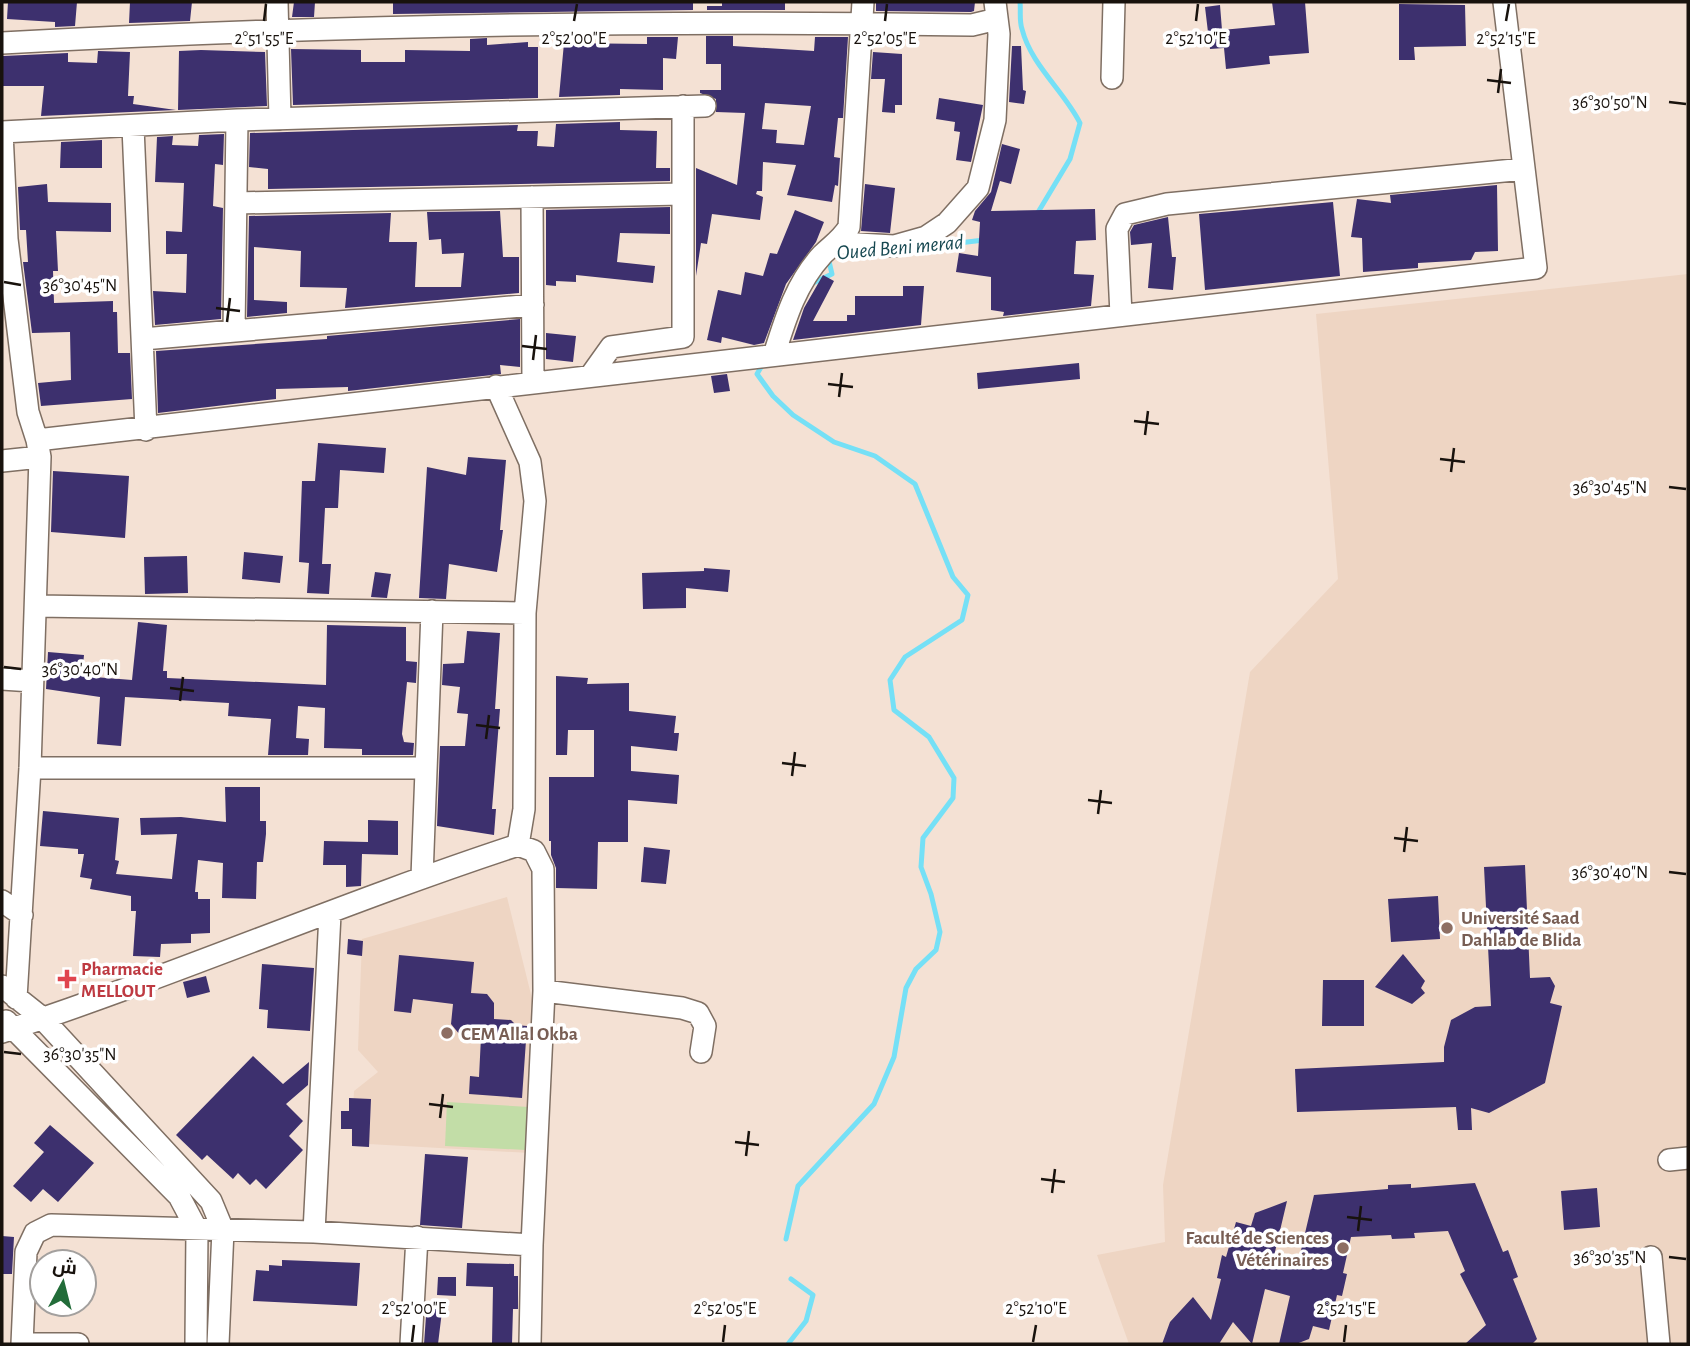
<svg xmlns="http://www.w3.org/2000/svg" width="1690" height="1346" viewBox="0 0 1690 1346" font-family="'Alegreya Sans',Cairo,sans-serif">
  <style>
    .built { fill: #eed5c3 }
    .green { fill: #c2dda7 }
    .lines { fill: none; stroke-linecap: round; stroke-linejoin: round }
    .stream { stroke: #75e0f6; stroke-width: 5 }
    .building { fill: #3d306e; fill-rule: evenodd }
    .minor-casing { stroke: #7f6f63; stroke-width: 24 }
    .minor { stroke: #fff; stroke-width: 21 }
    .ticks { fill: none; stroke: #18120d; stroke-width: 2.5 }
    .education-dot { fill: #8d6e63; stroke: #fff; stroke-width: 2.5 }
    .health-dot { fill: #e0444e; stroke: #fff; stroke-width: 2.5 }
    .labels { text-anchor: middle; stroke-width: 7; stroke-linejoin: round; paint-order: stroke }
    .education-label { font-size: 19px; font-weight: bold; fill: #785e54; stroke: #fff; text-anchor: start }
    .health-label { font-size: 19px; font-weight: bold; fill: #be3a42; stroke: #fff; text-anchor: start }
    .water-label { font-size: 21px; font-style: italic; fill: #174851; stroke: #fff }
    .ticks-label { font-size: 18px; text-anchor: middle; fill: #18120d; stroke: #fff; stroke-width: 7; stroke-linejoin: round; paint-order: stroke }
  </style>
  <rect width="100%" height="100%" fill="#f4e1d4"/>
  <path class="built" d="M1688,274V1344H1129L1097,1255L1165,1242L1163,1185L1250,672L1338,579L1316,314Z
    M507,897L536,1015L530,1153L351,1143L354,1091L378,1072L358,1050L362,939Z"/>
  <path class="green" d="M447,1102L529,1107L526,1150L445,1146Z"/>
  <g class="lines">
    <path class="stream" d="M1020,2C1021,10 1019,21 1022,29C1031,65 1064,91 1080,123L1070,159L1037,214
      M925,247L984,240
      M809,285L832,274L828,257
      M764,362L757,374L773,396L793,415L834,442L875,456L915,484L953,577L968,595L962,620L905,657L890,680L894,710L929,737L954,778L953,798L923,838L921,867L931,894L940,932L936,950L916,969L906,988L894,1057L874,1104L798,1186L786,1239
      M788,1344L806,1321L813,1295L791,1279"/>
  </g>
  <path class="building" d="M8,2H77L75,26L55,27V22L7,19Z
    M130,2H192L190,21L129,23Z
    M294,2H315L314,17H292Z
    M393,2H693V10L393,14Z
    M722,2H785V10H707V6H722Z
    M876,2H975L974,11L971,12L876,11Z
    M1272,2H1305L1309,53L1269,56L1270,64L1226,69L1224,48L1210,49L1205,7L1220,5L1222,30L1275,25Z
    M1399,4L1465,5L1466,46L1414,47L1415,60H1399Z
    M706,36H733V46L814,51L815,37H848L843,118H838L834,157L840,158L838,186L835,185L832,202L787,195L796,165L763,162L762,191H757L756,194L763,197L760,220L712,214L707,244L701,243L696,276V168L737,185L745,113L716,112V99L700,93V90H721V64H706ZM765,103L811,106L804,145L776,143L777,130L762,129Z
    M647,37H678L676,59L663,58V90L620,89V95L559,97L564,43L647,44Z
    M487,38V45L528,42V47H538V98L293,105L291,49L361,50V62H405V50L470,51V39Z
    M1012,46H1021L1023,90L1026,91L1024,104L1009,102Z
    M201,50L265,52L267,106L178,110L179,51Z
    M98,51L130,52L128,96H134L133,104L176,110L41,116L44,86H3V56L68,53V62L97,63Z
    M873,52L902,54V105H895V113L882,112L885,79H871Z
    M939,98L983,105L971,162L956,160L960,132L954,131L955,122L936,119Z
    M620,122V130L657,131L656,168H670V181L268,189V169L249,167L250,133L518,125L517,131H538L537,146L554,147L556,124Z
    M224,134L223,165L215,164L213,206L223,208L221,319L155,325L153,291L186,293L187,254H166V231L182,232L184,183L155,182L157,137L173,136L172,145L198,146L199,135Z
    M102,140V168H60L61,142Z
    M1002,144L1020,149L1011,184L1000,181L991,211L1095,209L1096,240L1076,241L1074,274L1094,275L1091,306L1003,316L1004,312L991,310V277L956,272L959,253L978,256L980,222L972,220L975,211L991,192Z
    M47,184L48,202L111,203V232L56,231L58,271H53L54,303L113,301V312H117L118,353H130L132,399L41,406L38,383L71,380L70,332L32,333L23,262H28L26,230H20L18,187Z
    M865,184L895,188L890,233L861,231Z
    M1497,185L1498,251L1475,252L1471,260L1418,263V268L1363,272L1362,238L1351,237L1357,199L1391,203L1390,195Z
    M1333,202L1340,276L1205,290L1199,214Z
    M670,207V234L620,233L617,262L655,266L653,283L576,275V282L556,281V286L546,285V210Z
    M795,210L824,222L816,242L786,284L764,343L754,345L722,337L721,343L707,340L718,290L741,295L745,272L763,276L770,253L777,254Z
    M500,211L503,257H519V293L345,308L347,288L300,287L301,251L254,247V300L287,302V313L247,317L249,216L391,213L389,242H417L415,287H461L464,253L442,254L441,239L429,240L427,212Z
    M1168,217L1172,257H1176L1173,290L1148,288L1152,243L1131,245L1130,232L1134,225Z
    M823,275L834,281L813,321H847V315H855V296H903V286H924L921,325L793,340L804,308Z
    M520,319V367L500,365L501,374L348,391V387L276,389V399L158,413L156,351L327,339V336Z
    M546,333L576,336L573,362L546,359Z
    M1079,363L1080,379L978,389L977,373Z
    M727,374L730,391L714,393L711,376Z
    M318,443L386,448L384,473L340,470L338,508H325L322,564H331L329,594L307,593L309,563L299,562L302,481H315Z
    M468,457L506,460L500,530H503L497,572L449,564L446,599L419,598L427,467L466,475Z
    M53,471L129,476L125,538L51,532Z
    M244,552L283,556L280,583L242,579Z
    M187,556L188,593L145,594L144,557Z
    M704,568L730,570L728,592L686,588V608L643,609L642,573L704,571Z
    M375,572L391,574L387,598L371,597Z
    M138,622L167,625L163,671H167V678L326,685L327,625L406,627V661L417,662L416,683L407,682L402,734L404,742L414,743L413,755H362V749L324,748L325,708L298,706L296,738L309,739L308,755H268L271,719L228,716L229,703L125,697L121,746L97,744L100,697L46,689L48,652L84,655L82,676L132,680Z
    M467,631L500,633L495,709H500L492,809H496L494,835L437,826L440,746H465L468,714L457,713L460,687L442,685L443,664L464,663Z
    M556,676L588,678L587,684L629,683V711L676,716L674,733H679L677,751L631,746V771L679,775L677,804L628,800V842H598L597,889L556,888V868L551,855V841H549V777H594V730H568L567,755H556Z
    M225,787H260V821H266V834L263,862H257L256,899L222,898L223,863L198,860L195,892H198V899H210V933L191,934V943L161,944L160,957L133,956L136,911H131V896L90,889L92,879L80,877L84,854H78V849L40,846L43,811L119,818L115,860L119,861L116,874L172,879L177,834L141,835L140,818L181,817L226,822Z
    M368,820L398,821V855L362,854L361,886L346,887V865H323L324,841L368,842Z
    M644,847L670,850L666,884L641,882Z
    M1525,865L1530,978L1550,977L1555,986L1550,1003L1562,1006L1545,1083L1489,1113L1471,1108L1472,1130H1458L1456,1107L1297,1112L1295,1069L1444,1062V1047L1451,1020L1475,1007L1491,1006L1484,867Z
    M1438,896L1440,939L1391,942L1388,899Z
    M348,939L363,941L362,956L347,954Z
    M1403,954L1425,981L1421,988L1425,993L1412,1004L1375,987Z
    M399,955L474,962L471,993L487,994L494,1003V1019L511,1020L516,1025L527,1026L522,1098L469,1094L470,1076L479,1077L481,1037L460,1035L451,1024L453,1004L413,999L411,1013L394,1011Z
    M262,964L314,968L310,1031L267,1028L268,1010L259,1009Z
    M206,976L210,992L187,998L183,982Z
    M1323,980H1364V1026H1322Z
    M253,1056L283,1084L309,1062L308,1085L286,1104L303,1121L289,1136L303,1150L266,1189L256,1179L250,1185L238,1173L233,1179L207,1155L202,1160L176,1135Z
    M349,1098L371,1099L369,1147L352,1146V1129H341V1111H349Z
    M50,1125L94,1163L58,1202L43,1189L31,1202L13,1186L44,1152L34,1143Z
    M425,1154L468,1157L462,1228L420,1225Z
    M1475,1183L1503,1252L1508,1250L1518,1277L1513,1279L1537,1339L1532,1344H1465L1486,1325L1460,1274L1465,1271L1448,1231L1414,1233L1415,1238L1392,1239L1391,1235L1351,1237L1343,1273L1347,1274L1342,1296L1337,1295L1329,1330L1313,1326L1309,1339L1296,1344H1279L1290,1296L1265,1289L1252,1344L1233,1322L1219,1344H1162L1170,1322L1193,1297L1211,1320L1221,1279L1217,1278L1222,1255L1226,1257L1236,1222L1251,1226L1255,1213L1287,1201L1274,1256L1298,1263L1314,1195L1388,1189V1185L1411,1184V1188Z
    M1597,1188L1600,1227L1564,1230L1561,1191Z
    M2,1236L14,1237L12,1274H2Z
    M282,1260L360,1263L357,1306L253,1301L256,1270L269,1271V1265L282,1266Z
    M467,1263L514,1264V1276H518V1309H513L512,1344H492L493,1287L466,1286Z
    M438,1277H456V1296L437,1295Z
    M427,1302L443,1303L438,1344H424Z"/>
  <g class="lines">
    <g class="minor-casing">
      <path id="minor" d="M277,2L280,119
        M2,43C325,25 649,20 972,25L997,19
        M1112,78L1114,2
        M133,127L146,430
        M2,132L237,120L705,106
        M2,132L7,239L28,412L37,440
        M532,197L533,382
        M236,203L683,194
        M839,243L894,246L926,237L947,223L978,188L995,120L999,34L995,2
        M1121,315L1117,229L1125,214L1167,204L1524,169
        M234,331L237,120
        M143,339L533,305
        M774,355C785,320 796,283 822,255C832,245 841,240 849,227L863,2
        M591,375L611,347L683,337V106
        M2,461L40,457L37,440L1536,268L1504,2
        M36,606L525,613
        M2,679L32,681
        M30,768H426
        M518,845L534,851L543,869L544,991L532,1245
        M422,877L432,611
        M2,901L22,915
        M2,986L41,1017L211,1201L223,1230L218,1344
        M544,991L682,1008L698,1013L705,1026L701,1052
        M16,998L30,768L40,457
        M6,1021L179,1196L197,1230L196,1344
        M2,1032C176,975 344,902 518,845L524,809L525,613L535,501L530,462L496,386
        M1669,1160L1688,1158
        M314,1232L330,914
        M1651,1257L1659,1344
        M22,1344L26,1252L35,1233L51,1225L314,1232L532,1245L530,1344
        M22,1344H78
        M411,1344L417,1237"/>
    </g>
    <use href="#minor" class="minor"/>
  </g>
  <path class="ticks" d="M264,21L266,4M574,21L577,4M885,21L887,4M1196,21L1198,4M1506,21L1509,4M1487,80L1511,83M1498,93L1501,69M1669,102L1686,104M4,282L21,285M216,308L240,311M227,322L230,298M522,346L547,349M533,360L536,335M828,384L853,387M839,397L842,373M1134,421L1159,424M1145,435L1148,411M1440,459L1465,462M1451,472L1454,448M1669,487L1686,489M4,667L21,669M170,688L194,691M180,701L183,677M476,725L500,728M486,739L489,715M782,763L806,766M792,776L795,752M1088,800L1112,803M1098,814L1101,790M1394,838L1418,841M1404,852L1407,827M1669,872L1686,874M4,1052L21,1054M429,1104L453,1107M440,1118L443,1094M735,1142L759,1145M746,1156L749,1131M1041,1179L1065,1182M1052,1193L1055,1169M1347,1217L1372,1220M1358,1231L1361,1206M1669,1257L1686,1259M412,1342L414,1325M723,1342L725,1325M1033,1342L1036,1325M1344,1342L1346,1325"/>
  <g class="education-dot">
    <circle cx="1447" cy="928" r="7"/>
    <circle cx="447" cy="1033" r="7"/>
    <circle cx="1343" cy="1248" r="7"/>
  </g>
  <path class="health-dot" d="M63.5 968.5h7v7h7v7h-7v7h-7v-7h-7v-7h7z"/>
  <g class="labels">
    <g class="education-label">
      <text x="1461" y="924">Université Saad<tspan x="1461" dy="22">Dahlab de Blida</tspan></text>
      <text x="461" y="1040">CEM Allal Okba</text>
      <text x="1329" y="1244" text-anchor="end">Faculté de Sciences<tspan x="1329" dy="22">Vétérinaires</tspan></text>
    </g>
    <g class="health-label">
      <text x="81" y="975">Pharmacie<tspan x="81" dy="22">MELLOUT</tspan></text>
    </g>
    <g class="water-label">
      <text transform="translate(900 247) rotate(-5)" y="7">Oued Beni merad</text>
    </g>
  </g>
  <g class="ticks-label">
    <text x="264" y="44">2°51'55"E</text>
    <text x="574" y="44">2°52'00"E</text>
    <text x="885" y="44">2°52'05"E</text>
    <text x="1196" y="44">2°52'10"E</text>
    <text x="1506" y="44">2°52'15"E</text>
    <text x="1610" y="108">36°30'50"N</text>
    <text x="80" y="291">36°30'45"N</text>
    <text x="1610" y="493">36°30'45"N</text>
    <text x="80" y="675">36°30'40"N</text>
    <text x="1610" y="878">36°30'40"N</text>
    <text x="80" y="1060">36°30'35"N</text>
    <text x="1610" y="1263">36°30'35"N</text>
    <text x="414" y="1314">2°52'00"E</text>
    <text x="725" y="1314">2°52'05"E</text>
    <text x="1036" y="1314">2°52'10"E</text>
    <text x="1346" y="1314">2°52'15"E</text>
  </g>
  <rect width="1690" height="1346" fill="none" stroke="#18120d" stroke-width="7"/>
  <g transform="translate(63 1283) rotate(7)"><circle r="33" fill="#ffffff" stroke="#a3a09e" stroke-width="2"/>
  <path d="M0-5L12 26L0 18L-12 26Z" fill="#226c39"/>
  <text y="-10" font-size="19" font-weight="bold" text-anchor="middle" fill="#18120d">ش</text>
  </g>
</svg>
